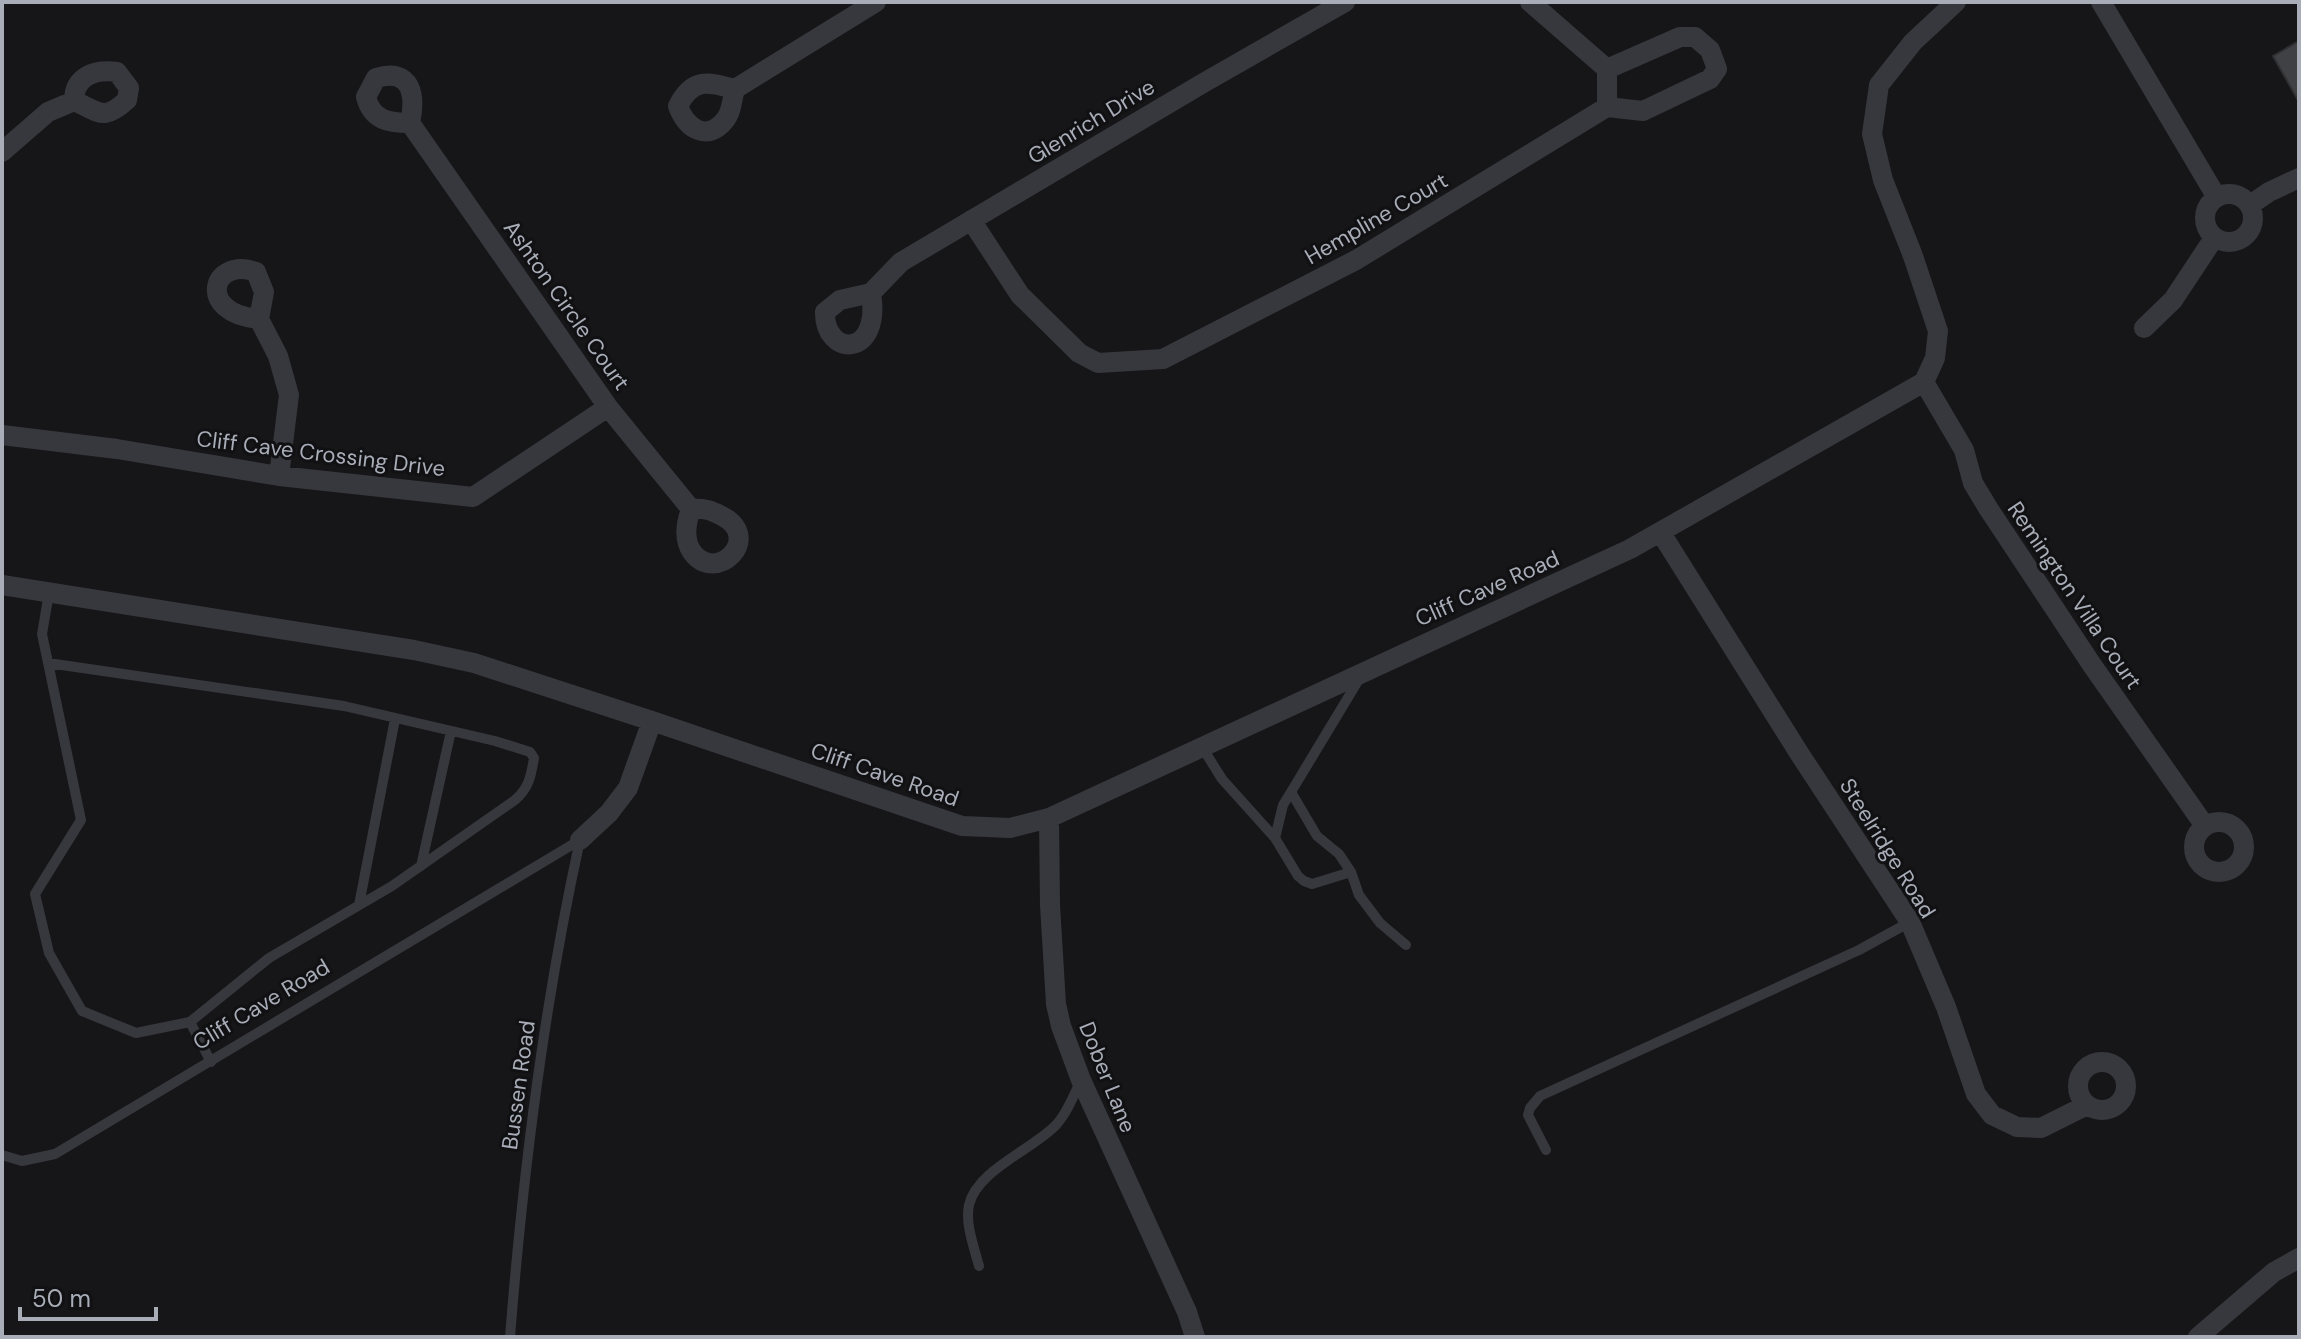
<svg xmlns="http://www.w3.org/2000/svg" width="2301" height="1339" viewBox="0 0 2301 1339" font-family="'DM Sans',sans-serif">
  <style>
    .building { fill: #404145; stroke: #303034; stroke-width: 2 }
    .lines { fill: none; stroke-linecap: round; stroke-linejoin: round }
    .lane { stroke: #37383d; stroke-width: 10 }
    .street { stroke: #37383d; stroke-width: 20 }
    .labels { text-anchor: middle; stroke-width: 6; stroke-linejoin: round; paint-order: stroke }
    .street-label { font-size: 22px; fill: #a8adb8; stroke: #111113 }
  </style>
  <rect width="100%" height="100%" fill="#161618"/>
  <path class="building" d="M2299,41V102L2273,56Z"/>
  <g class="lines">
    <path class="lane" d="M49,593L42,634L81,820L35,894L49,953L82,1011L136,1033L190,1022L211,1062
      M48,663L344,706L495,741L530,752L534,758C531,776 529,788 515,800L392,886L269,958L190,1022
      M1361,676L1291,792L1317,836L1339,854L1351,872L1359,895L1380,923L1406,945
      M1202,747L1222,779L1275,838L1298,876L1304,881L1312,884L1351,872
      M1275,838L1283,805L1291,792
      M421,866L451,731
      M359,905L395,719
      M1546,1150L1528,1115L1530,1108L1540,1096L1859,950L1910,922
      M2,1155L22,1161L55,1154L580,840
      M979,1266C974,1247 965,1224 969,1205C977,1170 1032,1150 1056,1125C1067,1113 1073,1097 1080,1082
      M510,1337C523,1171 544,1004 580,840"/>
    <path class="street" d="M1530,2L1607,69V107
      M2101,2L2216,196
      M735,89C708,82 693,77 678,106C686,128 707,143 725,120C732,112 732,98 735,89L876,2
      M410,123C416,96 412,67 376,78L366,97C372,120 388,123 410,123L608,407L691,509C686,523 683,539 692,552C716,585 764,538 722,516C711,510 704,508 691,509
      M2,152L48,112L74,101C100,112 103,122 127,100L129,88L117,72C95,69 74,76 74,101
      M2205 218a24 24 0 1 1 48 0a24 24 0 1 1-48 0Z
      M2250,205L2269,192L2299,178
      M971,220L1020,295L1079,353L1098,363L1163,359L1356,260L1607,107L1643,111L1710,79L1717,69L1710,50L1695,37H1680L1607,69
      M871,293C882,359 824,357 825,312L840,300L871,293L901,262L1205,82L1345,2
      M259,319C195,313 212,256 256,272L264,292L259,319L278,356L289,395L279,476
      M2144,328L2173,300L2214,238
      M1924,382L1964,450L1973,483L1988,508L2092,665L2205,826
      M2,435L117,449L279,476L473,497L608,407
      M1661,533L1799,753L1910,922L1946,1007L1976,1094L1992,1115L2017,1127L2041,1128L2087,1105
      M2,585L414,650L474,663L652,721
      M1049,818L1050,905L1056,1004L1061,1026L1081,1080L1187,1312L1195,1337
      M2194 847a25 25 0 1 1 50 0a25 25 0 1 1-50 0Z
      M580,840L609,813L628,788L652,721L962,826L1010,828L1049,818L1630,549L1924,382L1935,358L1938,331L1913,256L1883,180L1872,134L1879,85L1913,42L1956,2
      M2078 1086a24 24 0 1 1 48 0a24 24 0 1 1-48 0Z
      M2198,1337L2274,1272L2299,1258"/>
  </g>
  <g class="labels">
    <g class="street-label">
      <text transform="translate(1091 121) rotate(-31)" y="8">Glenrich Drive</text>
      <text transform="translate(1376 218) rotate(-30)" y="8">Hempline Court</text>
      <text transform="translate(567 305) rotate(55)" y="8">Ashton Circle Court</text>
      <text transform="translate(321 453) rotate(7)" y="8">Cliff Cave Crossing Drive</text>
      <text transform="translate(1487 588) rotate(-24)" y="8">Cliff Cave Road</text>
      <text transform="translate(2075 595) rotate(56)" y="8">Remington Villa Court</text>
      <text transform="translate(885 774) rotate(19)" y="8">Cliff Cave Road</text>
      <text transform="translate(1888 848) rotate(58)" y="8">Steelridge Road</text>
      <text transform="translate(261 1004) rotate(-31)" y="8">Cliff Cave Road</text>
      <text transform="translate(1108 1077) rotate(68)" y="8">Dober Lane</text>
      <text transform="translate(518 1085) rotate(-82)" y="8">Bussen Road</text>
    </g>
  </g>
  <rect width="2301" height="1339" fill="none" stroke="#a8adb8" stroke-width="8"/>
  <path d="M20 1307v12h136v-12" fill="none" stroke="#a8adb8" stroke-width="4"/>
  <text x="32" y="1307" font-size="24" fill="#a8adb8" stroke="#111113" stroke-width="6" paint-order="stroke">50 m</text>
</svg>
